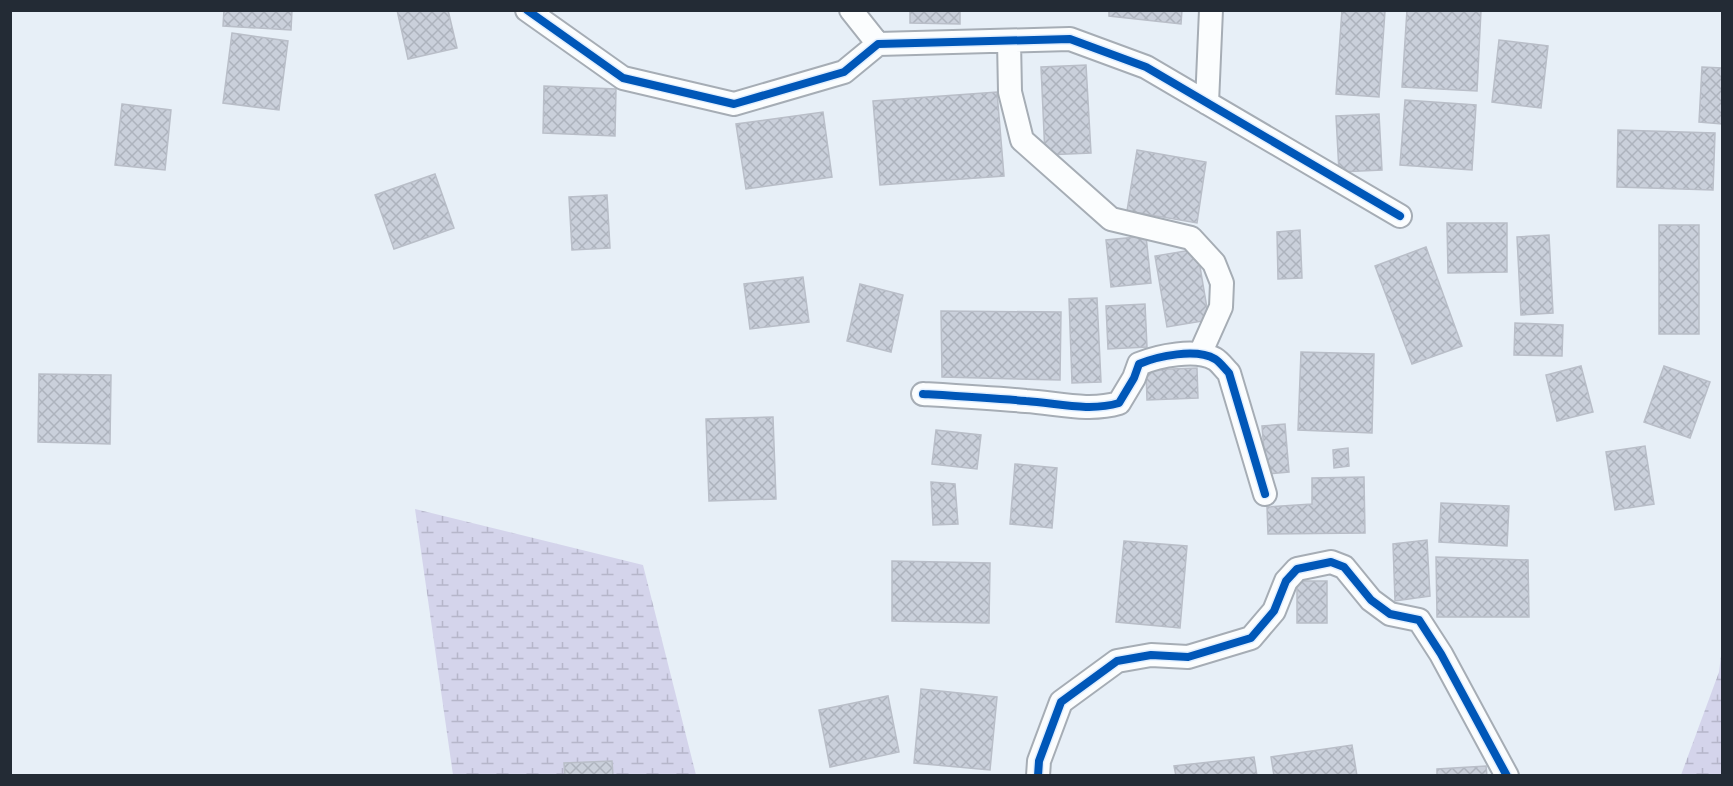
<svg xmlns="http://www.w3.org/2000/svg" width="1733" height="786" viewBox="0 0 1733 786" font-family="Roboto,sans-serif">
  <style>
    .wetland { fill: url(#wetland-marsh) }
    .building { fill: url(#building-cross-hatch); stroke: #b9bec8; stroke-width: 1.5 }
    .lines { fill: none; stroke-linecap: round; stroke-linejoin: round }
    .minor-casing { stroke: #a6adb5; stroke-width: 26 }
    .minor { stroke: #fbfdfe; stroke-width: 22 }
    .cycleway-casing { stroke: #e0eefe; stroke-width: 11 }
    .cycleway { stroke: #0057b8; stroke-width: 8 }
  </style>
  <defs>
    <pattern id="wetland-marsh" width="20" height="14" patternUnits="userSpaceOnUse" patternTransform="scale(1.5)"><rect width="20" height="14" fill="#d4d4eb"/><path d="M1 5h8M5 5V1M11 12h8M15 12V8" fill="none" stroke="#b6b6ca"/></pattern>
    <pattern id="building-cross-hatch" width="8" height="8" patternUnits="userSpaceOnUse" patternTransform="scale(1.5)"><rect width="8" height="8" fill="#cad0db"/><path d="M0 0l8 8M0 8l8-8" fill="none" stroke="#adb3bd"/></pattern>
  </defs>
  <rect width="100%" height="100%" fill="#e7eff7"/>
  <path class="wetland" d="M415,509L643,565L696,775H453Z
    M1722,648V775H1681L1719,672Z"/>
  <path class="building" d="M224,10H292L291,30L223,26Z
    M397,10H448L457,48L408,59Z
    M910,10H960V24L910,23Z
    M1109,10H1182L1181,24L1109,16Z
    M1342,10L1385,11L1379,97L1336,94Z
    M1407,10H1481L1477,91L1402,87Z
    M232,33L288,41L279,110L223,103Z
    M1499,40L1548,46L1541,108L1492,102Z
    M1086,65L1091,153L1045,155L1041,67Z
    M1702,67L1722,68V124L1699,122Z
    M544,86L616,89L615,136L543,133Z
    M997,92L1004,176L880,185L873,101Z
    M1405,100L1476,105L1472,170L1400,165Z
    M122,104L171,110L165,170L115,165Z
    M823,112L832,177L746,189L736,124Z
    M1379,114L1382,170L1339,172L1336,116Z
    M1618,130L1715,133L1713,190L1617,187Z
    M1137,150L1206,162L1197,223L1127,211Z
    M435,174L454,228L394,249L375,195Z
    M607,195L610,248L572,250L569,197Z
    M1447,223H1507V272L1448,273Z
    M1659,225H1699V334H1659Z
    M1300,230L1302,278L1278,279L1277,232Z
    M1549,235L1553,313L1521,315L1517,237Z
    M1146,236L1151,283L1111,287L1106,240Z
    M1426,247L1462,346L1412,364L1375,266Z
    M1197,249L1209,320L1167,327L1155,256Z
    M803,277L809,322L750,329L744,284Z
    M860,284L903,295L891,352L847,341Z
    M1097,298L1101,382L1072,383L1069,299Z
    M1145,304L1147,347L1108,349L1106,306Z
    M941,311L1061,312L1060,380L942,377Z
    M1515,323L1563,325L1562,356L1514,355Z
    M1301,352L1374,354L1372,433L1298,430Z
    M1581,366L1593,412L1557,421L1546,375Z
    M1664,366L1710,382L1690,438L1644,422Z
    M1197,368L1198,398L1147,400L1146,370Z
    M39,374L111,375L110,444L38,442Z
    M773,417L776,499L709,501L706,419Z
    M1285,424L1289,472L1266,474L1262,426Z
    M936,430L981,435L977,469L932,464Z
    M1645,446L1654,504L1615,510L1606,452Z
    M1348,448L1349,466L1334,468L1333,450Z
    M1015,464L1057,468L1052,528L1010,524Z
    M1364,477L1365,533L1268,534L1267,507L1312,504V478Z
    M931,482L955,484L958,524L933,525Z
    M1441,503L1509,506L1507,546L1439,542Z
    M1427,540L1430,596L1395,601L1393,544Z
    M1124,541L1187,546L1180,628L1116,622Z
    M1436,557L1528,560L1529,617H1437Z
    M892,561L990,563L989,623L892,621Z
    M1297,581H1327V623H1297Z
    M921,689L997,697L990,770L914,763Z
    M888,696L899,752L830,767L819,710Z
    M1352,745L1357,776H1274L1271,757Z
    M1254,757L1257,776H1176L1174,766Z
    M612,761L613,776H565L564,763Z
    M1486,766L1487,776H1437V769Z"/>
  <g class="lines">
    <g class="minor-casing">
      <path id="minor" d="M527,10L623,78L734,104L844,72L878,44L1070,39L1146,67L1400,216
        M851,10L878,44
        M1009,41L1010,92L1022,140L1111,219L1191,238L1214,263L1222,283L1221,307L1200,354
        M1207,103L1211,10
        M923,394C957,396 992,398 1026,401C1057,403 1089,412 1119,403L1134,378L1139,364C1158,356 1196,348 1215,359C1220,362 1224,368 1229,373L1265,494
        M1038,776L1039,761L1061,702L1117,661L1151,655L1188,657L1251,638L1274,611L1286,581L1297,569L1331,562L1344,567L1371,600L1390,614L1419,620L1441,654L1507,776"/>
    </g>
    <use href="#minor" class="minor"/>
    <g class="cycleway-casing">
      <path id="cycleway" d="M527,10L623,78L734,104L844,72L878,44L1070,39L1146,67L1400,216
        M923,394C957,396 992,398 1026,401C1057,403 1089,412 1119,403L1134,378L1139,364C1158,356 1196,348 1215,359C1220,362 1224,368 1229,373L1265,494
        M1038,776L1039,761L1061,702L1117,661L1151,655L1188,657L1251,638L1274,611L1286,581L1297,569L1331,562L1344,567L1371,600L1390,614L1419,620L1441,654L1507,776"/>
    </g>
    <use href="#cycleway" class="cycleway"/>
  </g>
  <rect width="1733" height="786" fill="none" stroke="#232b35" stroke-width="24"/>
</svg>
